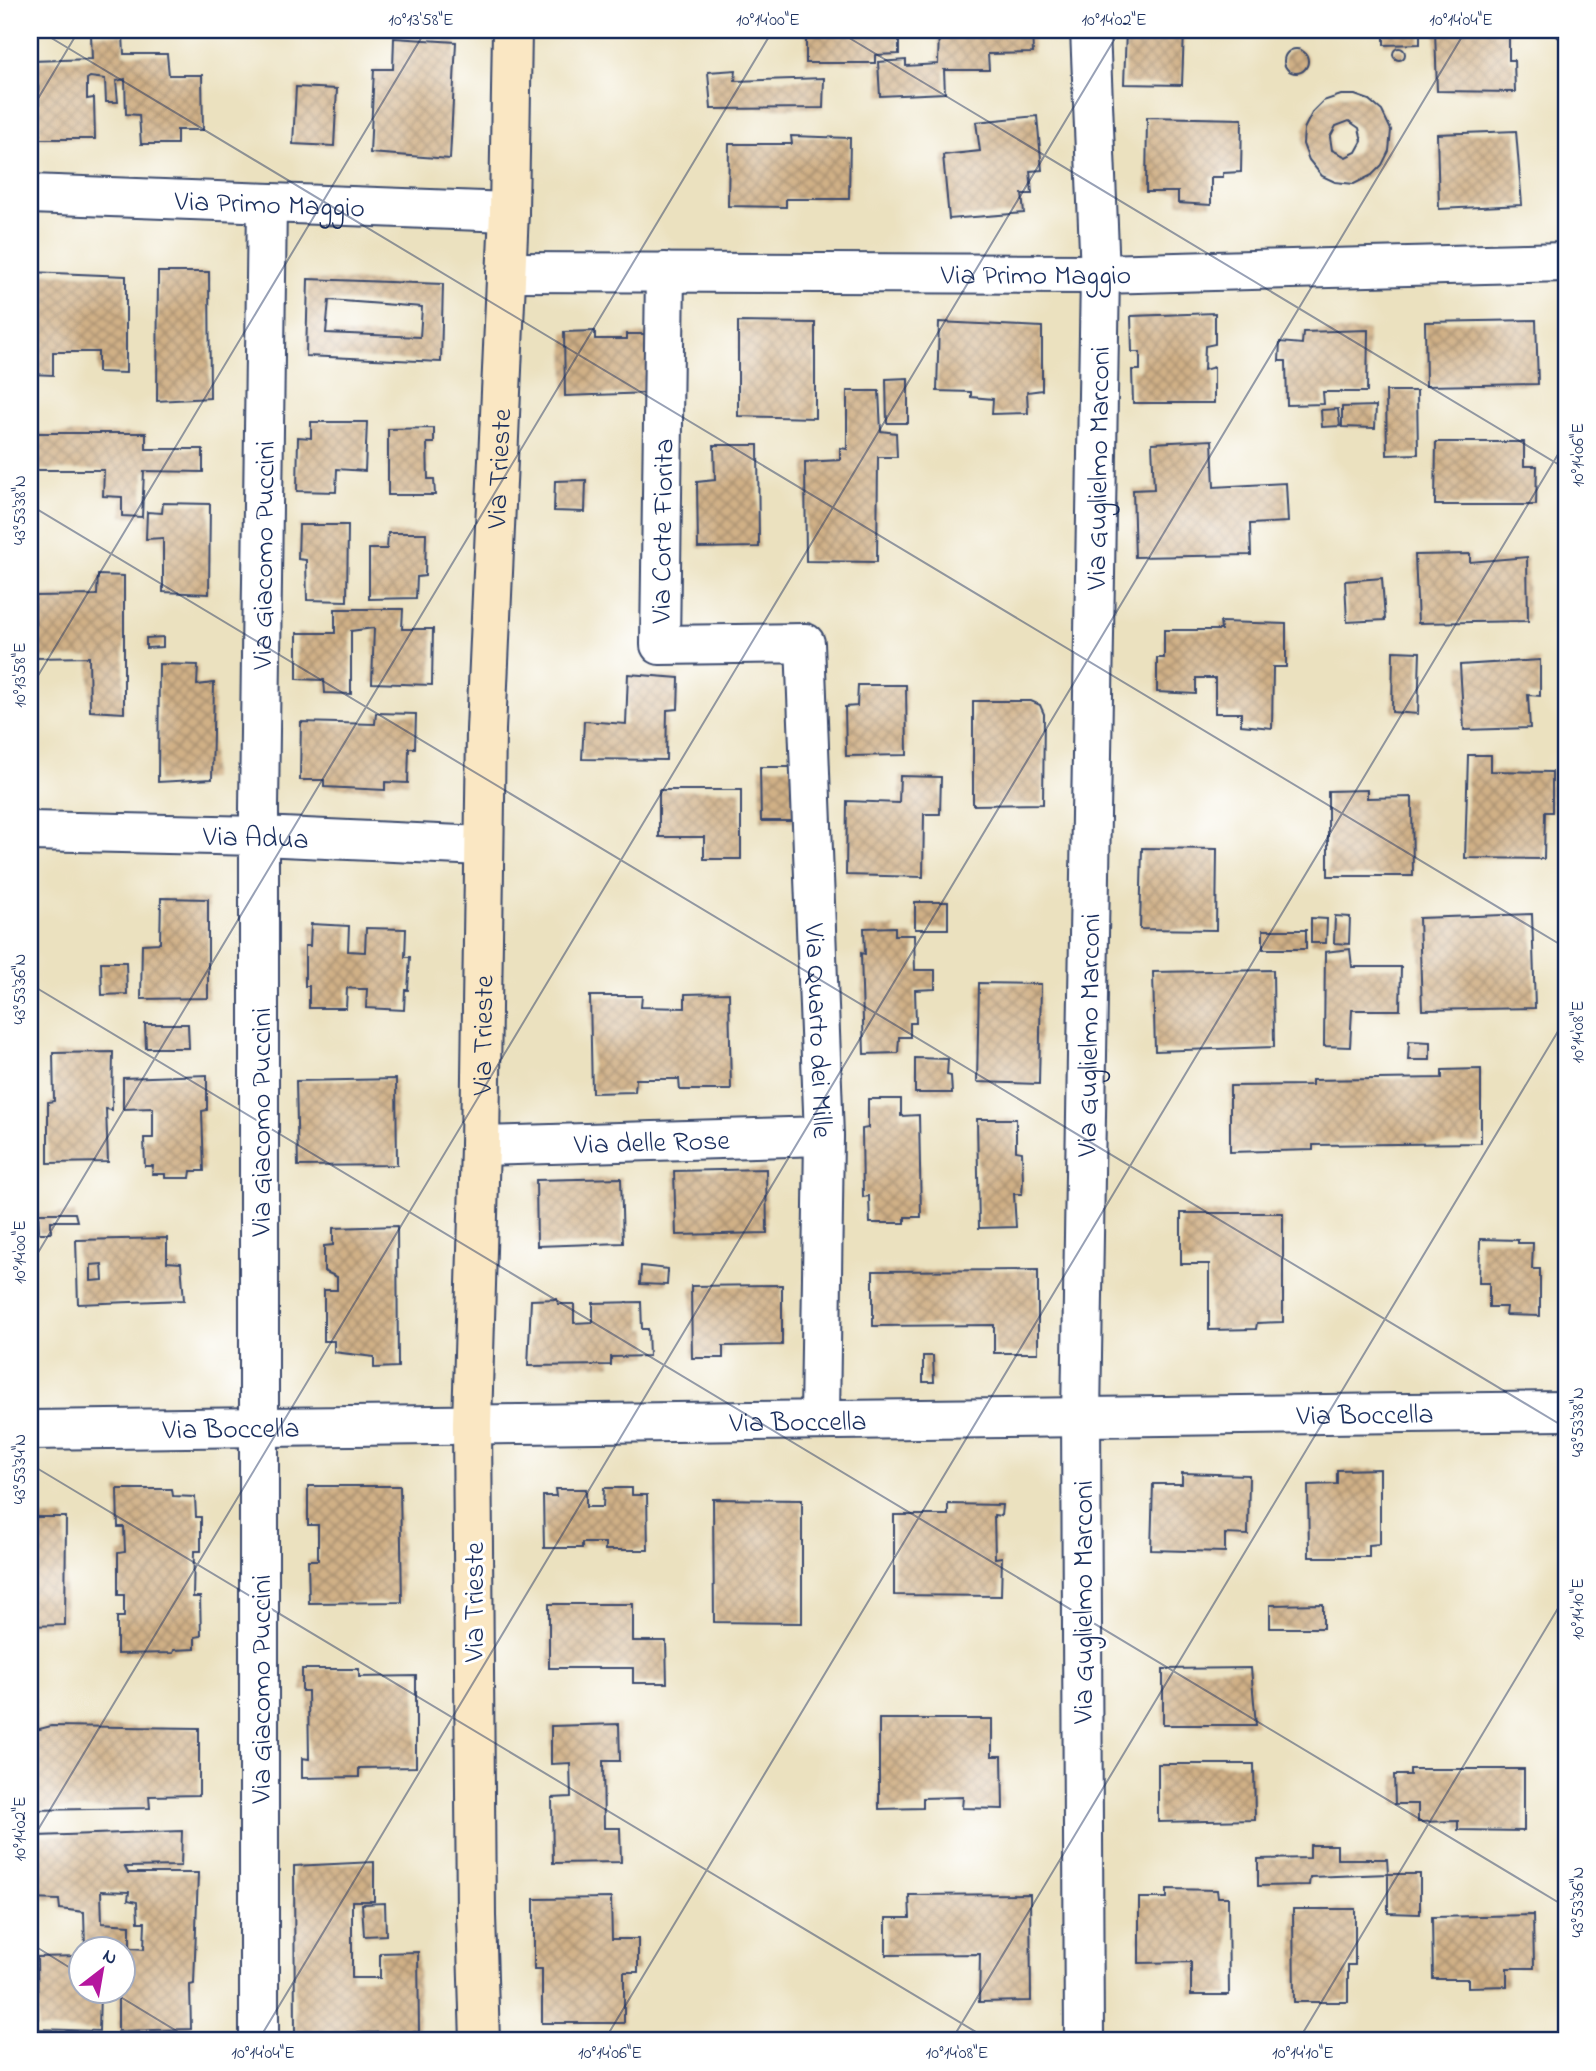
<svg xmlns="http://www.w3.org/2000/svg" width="1596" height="2071" viewBox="0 0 1596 2071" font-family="'Indie Flower',sans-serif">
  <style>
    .building { fill: url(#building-cross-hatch); fill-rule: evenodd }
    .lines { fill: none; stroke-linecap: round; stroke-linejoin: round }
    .street-casing { stroke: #3a4a6d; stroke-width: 42 }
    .secondary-casing { stroke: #3a4a6d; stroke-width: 42 }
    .street { stroke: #fff; stroke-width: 38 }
    .secondary { stroke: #fae7c3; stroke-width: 38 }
    .ticks { fill: none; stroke: #1b2f5e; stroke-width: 2; stroke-opacity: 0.45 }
    .labels { text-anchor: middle; stroke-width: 6; stroke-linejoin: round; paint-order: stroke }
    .street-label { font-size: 28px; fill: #1b2f5e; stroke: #fff }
    .neatline { fill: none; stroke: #1b2f5e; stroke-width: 2.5 }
    .ticks-label { font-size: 18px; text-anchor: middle; fill: #1b2f5e }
  </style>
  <defs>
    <pattern id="building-cross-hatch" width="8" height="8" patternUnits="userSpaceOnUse" patternTransform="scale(1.75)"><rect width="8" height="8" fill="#d0b086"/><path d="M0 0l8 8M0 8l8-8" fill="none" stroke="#a89071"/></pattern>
  </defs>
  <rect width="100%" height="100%" fill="#fff"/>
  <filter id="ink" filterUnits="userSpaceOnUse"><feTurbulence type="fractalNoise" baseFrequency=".0143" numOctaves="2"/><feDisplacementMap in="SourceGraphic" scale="14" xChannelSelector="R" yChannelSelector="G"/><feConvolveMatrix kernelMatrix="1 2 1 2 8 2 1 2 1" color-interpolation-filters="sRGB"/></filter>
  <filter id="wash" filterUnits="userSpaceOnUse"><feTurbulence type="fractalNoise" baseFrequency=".00686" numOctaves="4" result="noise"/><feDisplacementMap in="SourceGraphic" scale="28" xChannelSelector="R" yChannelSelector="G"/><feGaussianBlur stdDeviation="1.57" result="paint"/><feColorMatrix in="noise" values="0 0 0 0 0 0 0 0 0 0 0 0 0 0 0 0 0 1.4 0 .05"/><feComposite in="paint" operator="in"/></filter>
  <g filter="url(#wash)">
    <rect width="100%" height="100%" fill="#ebe1bf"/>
    <g id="blocks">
      <path class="building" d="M192,30H230V34L192,32Z
        M806,30H899V54L875,55V63H806Z
        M939,30H1032L1033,53L988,54L989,70H944L945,93L880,96L878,62L906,60V66L938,64Z
        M1126,30H1184L1182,85L1124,84Z
        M1384,30H1420V44L1384,45Z
        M1435,30H1509V60H1514L1515,92L1437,91Z
        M1559,30H1566V39L1557,37Z
        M91,34L123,35L124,54H167L169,75H202L203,130H177V144H141L139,115L126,114L125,79L116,81L118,102H106L105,79L90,77L87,79V99L94,98L95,139H40L38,87L33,88L32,61L92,59Z
        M394,38L456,42L450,159L370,153L374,69H393Z
        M1393 54a6 6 0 1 1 12 0a6 6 0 1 1-12 0Z
        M1284 61a12 12 0 1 1 24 0a12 12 0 1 1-24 0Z
        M736,70L735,81L824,78L823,108L711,109L708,72Z
        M296,87L337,89L334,146L293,144Z
        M1341,95H1355L1369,100L1382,111L1391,130L1389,151L1382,165L1372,175L1354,184L1335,182L1322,176L1309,160L1303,144L1304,129L1313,111L1323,101ZM1349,121L1359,128L1362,141L1356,152L1346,157L1332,150L1330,137L1336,126Z
        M1037,116L1042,170L1030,171L1032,194H1022L1024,213L949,219L943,155L980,151L976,122Z
        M1147,117L1242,119L1241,172L1223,173V177H1211V205L1178,203V192H1146Z
        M1516,131L1522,205L1439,209L1437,134Z
        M791,136L850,138L849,199H786V207L728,206L729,144H792Z
        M30,272L126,276V373L98,372V352H53V375L30,374Z
        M158,272H209L210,398L157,401Z
        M308,279L443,284L441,362L306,356ZM329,300L422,307L420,337L326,333Z
        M1215,313V344L1205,346L1204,370L1214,367V403H1133L1132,370H1140V352H1132L1131,316Z
        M1536,320L1538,384L1426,386L1425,322Z
        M738,322L815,323V418L738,416Z
        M939,322L1042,327V390L1027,392L1028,413L992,414L993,399L971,397V392L937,391Z
        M1368,330L1367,392H1323L1324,404L1287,405L1286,361H1279L1280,342L1302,344L1303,332Z
        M595,331V339H627V334H651V393L565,396L564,332Z
        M908,378V423H887L886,379Z
        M847,391H879L881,431L896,433L897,457H878L877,562L806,561L805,462L840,460V448L847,449Z
        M1386,391H1417L1418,454L1387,455Z
        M1376,406L1375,428L1342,427V407Z
        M1338,409L1340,426L1322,427L1321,410Z
        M311,422H367L365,471L337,469L336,492L297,491L298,437L311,438Z
        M434,428V443H427L428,479H434L435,495H388V429Z
        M30,433H146V449H203V472L144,471L142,517L122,516V497L103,496L104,470H30Z
        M1212,440L1214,487L1286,483L1288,522L1250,524L1251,555L1135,557L1133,490L1154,489L1152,443Z
        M1436,442H1524V466H1537L1536,505H1435Z
        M714,445H758L759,547L698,548L697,482L715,480Z
        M586,480L585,512L554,511L555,481Z
        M163,503L210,504L209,594L163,592V538L146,539L147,512L162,513Z
        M299,525H348L347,601L307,600L306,560L298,559Z
        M388,533H426L425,576L417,577L416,598L369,599V549H387Z
        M1470,554V562L1527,557L1528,621L1418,623L1415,555Z
        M98,575L124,576V713L90,711L89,657L35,658V596L97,595Z
        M1382,578L1385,620L1347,622L1345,581Z
        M335,609H403L402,629H433L432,685L372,683L374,628L351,631V694L325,693L324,680L297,679V633H335Z
        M1220,622L1286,624V667H1273L1272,728L1241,725V713H1215V678H1196V694L1157,692V658H1164V630H1221Z
        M163,637V647L146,648V638Z
        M1393,651L1420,652L1418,714L1392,712Z
        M1540,660V696L1528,695L1530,728L1464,730L1460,665Z
        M159,664L198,665L197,685L214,683L212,779L158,782Z
        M628,674L679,678L678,709L667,710L666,760L582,759L584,721L626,724Z
        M858,685H906L907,755L846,756L845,707L857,706Z
        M973,701H1031L1040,705L1044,714L1043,804L973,805Z
        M376,713L416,714L415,748H409L408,783L385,782V790L324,787V780H300L301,722L375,724Z
        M1468,755H1491V771L1552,772V812H1545L1544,859L1465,858Z
        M760,767H794L795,821H761Z
        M900,776L941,777L940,814H924L923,877L846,875L847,801L899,803Z
        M659,790H741V859H704V837H659Z
        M1367,790V798L1412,797L1413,876H1328V791Z
        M1142,848L1217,849L1216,930L1140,929Z
        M161,898L208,899V998L141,999L142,944L160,943Z
        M915,902H948V929H915Z
        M1532,914L1535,1008L1422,1010L1419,918Z
        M1335,916L1350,917L1349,944L1334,943Z
        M1311,918L1327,919L1326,943H1311Z
        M311,924L349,926L348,951L365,952L366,928L406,929L405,957H410L408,990H405L404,1010L366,1008L367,989H359L347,988L346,1008H309V986H305V946H310Z
        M895,927V935H914L915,970H935V989L915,990L916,1023H910V1037H899L898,1053L864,1054L861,953L865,954L864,928Z
        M1263,930H1306V949H1263Z
        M1350,949L1352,967H1401L1400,1010H1352L1350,1047L1324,1046L1325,952Z
        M101,962H126L127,994L102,995Z
        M1273,970L1274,1047L1155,1051L1153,972Z
        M979,983L1041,984L1039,1084L977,1082Z
        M729,993L731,1090H680L679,1079H636L635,1092L592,1093L590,996H642L641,1007L685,1008V994Z
        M145,1024H188L189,1048H146Z
        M1409,1041L1430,1042V1060H1408Z
        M113,1052L112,1110L106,1109L108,1162L48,1163V1102L54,1101L53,1053Z
        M915,1058L948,1059L947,1075L951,1076L952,1093H915Z
        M1481,1069V1143L1313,1145V1150L1230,1152V1086L1312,1085V1080L1442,1078V1070Z
        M207,1075V1110L202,1111L204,1171H191L190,1178H165V1174H152L153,1166H145L144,1138H153V1108L123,1109V1078Z
        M396,1079L397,1165L298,1166L296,1081Z
        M868,1099H901V1116L919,1115L921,1217H905V1223H870L869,1196L863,1197L862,1129L868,1128Z
        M977,1119H1016V1151L1022,1152L1023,1181L1022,1194H1014L1016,1227L979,1228Z
        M766,1169L767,1233L676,1235L674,1171Z
        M621,1178L623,1243L537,1246L536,1180Z
        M38,1213H75L77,1221H51V1233H39Z
        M1181,1213H1283V1322L1257,1323L1256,1329L1209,1330V1264H1181Z
        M397,1226L398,1367L374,1368V1357L334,1352V1341H324V1290H337V1277L324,1271V1246L333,1245V1228Z
        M167,1238V1262L181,1263L184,1300L78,1304L76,1240ZM102,1264L103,1280L91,1281V1265Z
        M1480,1239L1518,1240V1243H1533L1532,1269H1540V1316L1505,1315L1506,1307H1489V1283H1479Z
        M641,1266L668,1269L667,1285L640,1284Z
        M1038,1270V1353H994V1325L873,1326V1271Z
        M782,1285V1345L723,1346V1358H692L691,1286Z
        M557,1299L558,1304H574V1323L593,1322V1303L641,1302L642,1329H648L649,1356L611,1357V1365L528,1366L531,1300Z
        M923,1356H933L934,1382H923Z
        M1380,1469V1544L1369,1545V1557H1309L1308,1485L1337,1484V1470Z
        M1182,1473L1249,1475L1248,1535L1225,1534V1552L1151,1550L1153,1484H1182Z
        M308,1486H400L402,1602L309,1603L308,1560H318V1525H308Z
        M604,1488H632V1495H647L648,1550H605V1543H582V1548H544L543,1496H556L555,1489H586V1507H603Z
        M117,1489H172L173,1496L195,1497L196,1517H201V1551H194L193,1597H200L201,1636L195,1637V1649L174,1650L173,1653L117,1654V1617H124V1595H118V1553L125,1552L124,1527H118Z
        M713,1499L802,1500V1623L714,1622Z
        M948,1504L1002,1505L1001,1516L994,1515L995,1558L1002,1557L1001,1596L894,1595V1515H948Z
        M30,1517H66L65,1625L30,1626Z
        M549,1604H633V1641H666L667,1683H633V1668H549Z
        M1323,1604V1628H1270V1605Z
        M1251,1668L1256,1725H1163V1669Z
        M302,1669H359V1677L416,1676V1767L359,1768V1777L302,1778V1758L309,1759L308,1691H302Z
        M30,1698H36V1730L51,1726L199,1728V1795L149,1796L150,1808L30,1810Z
        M879,1719H992V1756H1002L1003,1809L962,1808L963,1797L923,1798V1808L879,1809Z
        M619,1724L620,1761H603L604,1828H620L621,1862L553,1863L552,1798L571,1797L570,1763L551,1764V1726Z
        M1158,1764H1254L1255,1820L1158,1822Z
        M1410,1769H1524V1831L1458,1830V1821L1418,1822V1804H1395L1394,1775H1410Z
        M182,1831L181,1866L125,1867L128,1873H198L194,1984L190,1985L191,2029L118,2031V1991H122V1948H85L84,1912L60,1909L59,1900L30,1899V1844L37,1843V1836ZM101,1891L129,1892L128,1900L137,1902L138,1922H145L144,1949L130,1948V1925L102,1923Z
        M1310,1845H1337V1859H1387L1388,1874L1310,1877L1309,1885L1258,1886V1859L1310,1858Z
        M374,1862V1901H352V1978H380V1953L418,1952L419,2032L295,2034L294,1866Z
        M1388,1874H1420V1914L1388,1913Z
        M1167,1889L1217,1890L1218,1897H1228L1229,1995H1191V1962L1139,1963V1898H1167Z
        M1030,1894L1031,2001L979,2002L980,1954L886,1955V1918H910L909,1895Z
        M611,1898L612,1939H638V1972H624V2023H542V1969H534V1899Z
        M385,1903L386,1935L364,1936L362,1904Z
        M1293,1909H1355V1965H1348V2002H1294Z
        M1533,1915L1534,1968H1507V1986L1468,1987V1979H1433L1432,1917Z
        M80,1956V1991H100L99,2031L38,2029L37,1957Z"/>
    </g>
  </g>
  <g filter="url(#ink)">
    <use href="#blocks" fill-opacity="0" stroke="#3a4a6d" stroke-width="2"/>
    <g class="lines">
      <g class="street-casing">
        <g id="street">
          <path id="s1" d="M30,194L509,212"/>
          <path id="s2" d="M506,272L1100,274L1566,262"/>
          <path id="s3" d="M665,272L660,645L805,643L824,1136L820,1418"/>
          <path id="s4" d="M30,831L260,836L483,846"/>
          <path id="s5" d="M480,1146L824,1136"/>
          <path id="s6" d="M30,1430L1566,1411"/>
          <path id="s7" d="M259,2041V808L267,203"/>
          <path id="s8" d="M1084,2041L1081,1416L1100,274L1090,30"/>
        </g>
      </g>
      <g class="secondary-casing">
        <g id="secondary">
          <path id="s9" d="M480,2041L476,1916L472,1424L480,1146L486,730L509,212L512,30"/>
        </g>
      </g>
      <use href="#street" class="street"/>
      <use href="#secondary" class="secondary"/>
    </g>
  </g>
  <path class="ticks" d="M38,30L1566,948M836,30L1566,469M30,112L79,30M30,505L1566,1428M30,689L426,30M30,984L1566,1907M30,1266L773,30M30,1464L991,2041M30,1843L1120,30M30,1943L80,1974M109,1990L193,2041M258,2041L1466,30M604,2041L1566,441M951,2041L1566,1018M1298,2041L1566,1595"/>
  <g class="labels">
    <g class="street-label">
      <text dy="10" stroke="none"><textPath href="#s1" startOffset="240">Via Primo Maggio</textPath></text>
      <text dy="10" stroke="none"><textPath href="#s2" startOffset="530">Via Primo Maggio</textPath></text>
      <text dy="10" stroke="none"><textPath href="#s8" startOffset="1573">Via Guglielmo Marconi</textPath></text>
      <text dy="10" stroke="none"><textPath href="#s9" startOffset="1573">Via Trieste</textPath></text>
      <text transform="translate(661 531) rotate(-89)" y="10">Via Corte Fiorita</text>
      <text dy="10" stroke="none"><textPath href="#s7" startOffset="1486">Via Giacomo Puccini</textPath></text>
      <text dy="10" stroke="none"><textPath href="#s4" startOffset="226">Via Adua</textPath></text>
      <text dy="10" stroke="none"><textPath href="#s3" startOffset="906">Via Quarto dei Mille</textPath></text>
      <text dy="10" stroke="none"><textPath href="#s9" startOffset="1006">Via Trieste</textPath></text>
      <text dy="10" stroke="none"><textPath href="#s8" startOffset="1006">Via Guglielmo Marconi</textPath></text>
      <text transform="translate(260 1122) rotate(-90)" y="10">Via Giacomo Puccini</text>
      <text dy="10" stroke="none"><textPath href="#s5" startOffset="172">Via delle Rose</textPath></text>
      <text dy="10" stroke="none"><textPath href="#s6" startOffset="1335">Via Boccella</textPath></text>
      <text dy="10" stroke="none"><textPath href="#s6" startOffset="768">Via Boccella</textPath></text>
      <text dy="10" stroke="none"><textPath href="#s6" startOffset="201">Via Boccella</textPath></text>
      <text transform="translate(473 1602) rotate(-90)" y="10">Via Trieste</text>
      <text transform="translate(1082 1602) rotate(-90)" y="10">Via Guglielmo Marconi</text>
      <text transform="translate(260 1689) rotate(-90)" y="10">Via Giacomo Puccini</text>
    </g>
  </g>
  <rect width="1596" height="2071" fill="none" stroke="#fff" stroke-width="77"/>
  <g transform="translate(102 1970) rotate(31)"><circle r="33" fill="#ffffff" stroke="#a4acbf" stroke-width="2"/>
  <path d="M0-5L12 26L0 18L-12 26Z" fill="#b5179e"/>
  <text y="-10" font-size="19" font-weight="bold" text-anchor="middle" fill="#1b2f5e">N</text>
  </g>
  <rect x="38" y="38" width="1520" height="1994" class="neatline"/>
  <g class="ticks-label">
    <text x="421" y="25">10°13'58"E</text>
    <text x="768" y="25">10°14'00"E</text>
    <text x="1114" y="25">10°14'02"E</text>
    <text x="1461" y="25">10°14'04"E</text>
    <text transform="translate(1577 455) rotate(-90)" y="6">10°14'06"E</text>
    <text transform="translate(19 510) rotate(-90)" y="6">43°53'38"N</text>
    <text transform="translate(19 675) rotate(-90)" y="6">10°13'58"E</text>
    <text transform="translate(19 989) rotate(-90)" y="6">43°53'36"N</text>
    <text transform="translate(1577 1032) rotate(-90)" y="6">10°14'08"E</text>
    <text transform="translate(19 1252) rotate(-90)" y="6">10°14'00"E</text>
    <text transform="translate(1577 1422) rotate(-90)" y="6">43°53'38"N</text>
    <text transform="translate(19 1469) rotate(-90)" y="6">43°53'34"N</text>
    <text transform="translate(1577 1609) rotate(-90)" y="6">10°14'10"E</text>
    <text transform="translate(19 1829) rotate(-90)" y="6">10°14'02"E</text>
    <text transform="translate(1577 1902) rotate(-90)" y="6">43°53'36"N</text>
    <text x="263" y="2058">10°14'04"E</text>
    <text x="610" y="2058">10°14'06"E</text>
    <text x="957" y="2058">10°14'08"E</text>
    <text x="1303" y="2058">10°14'10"E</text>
  </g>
</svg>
